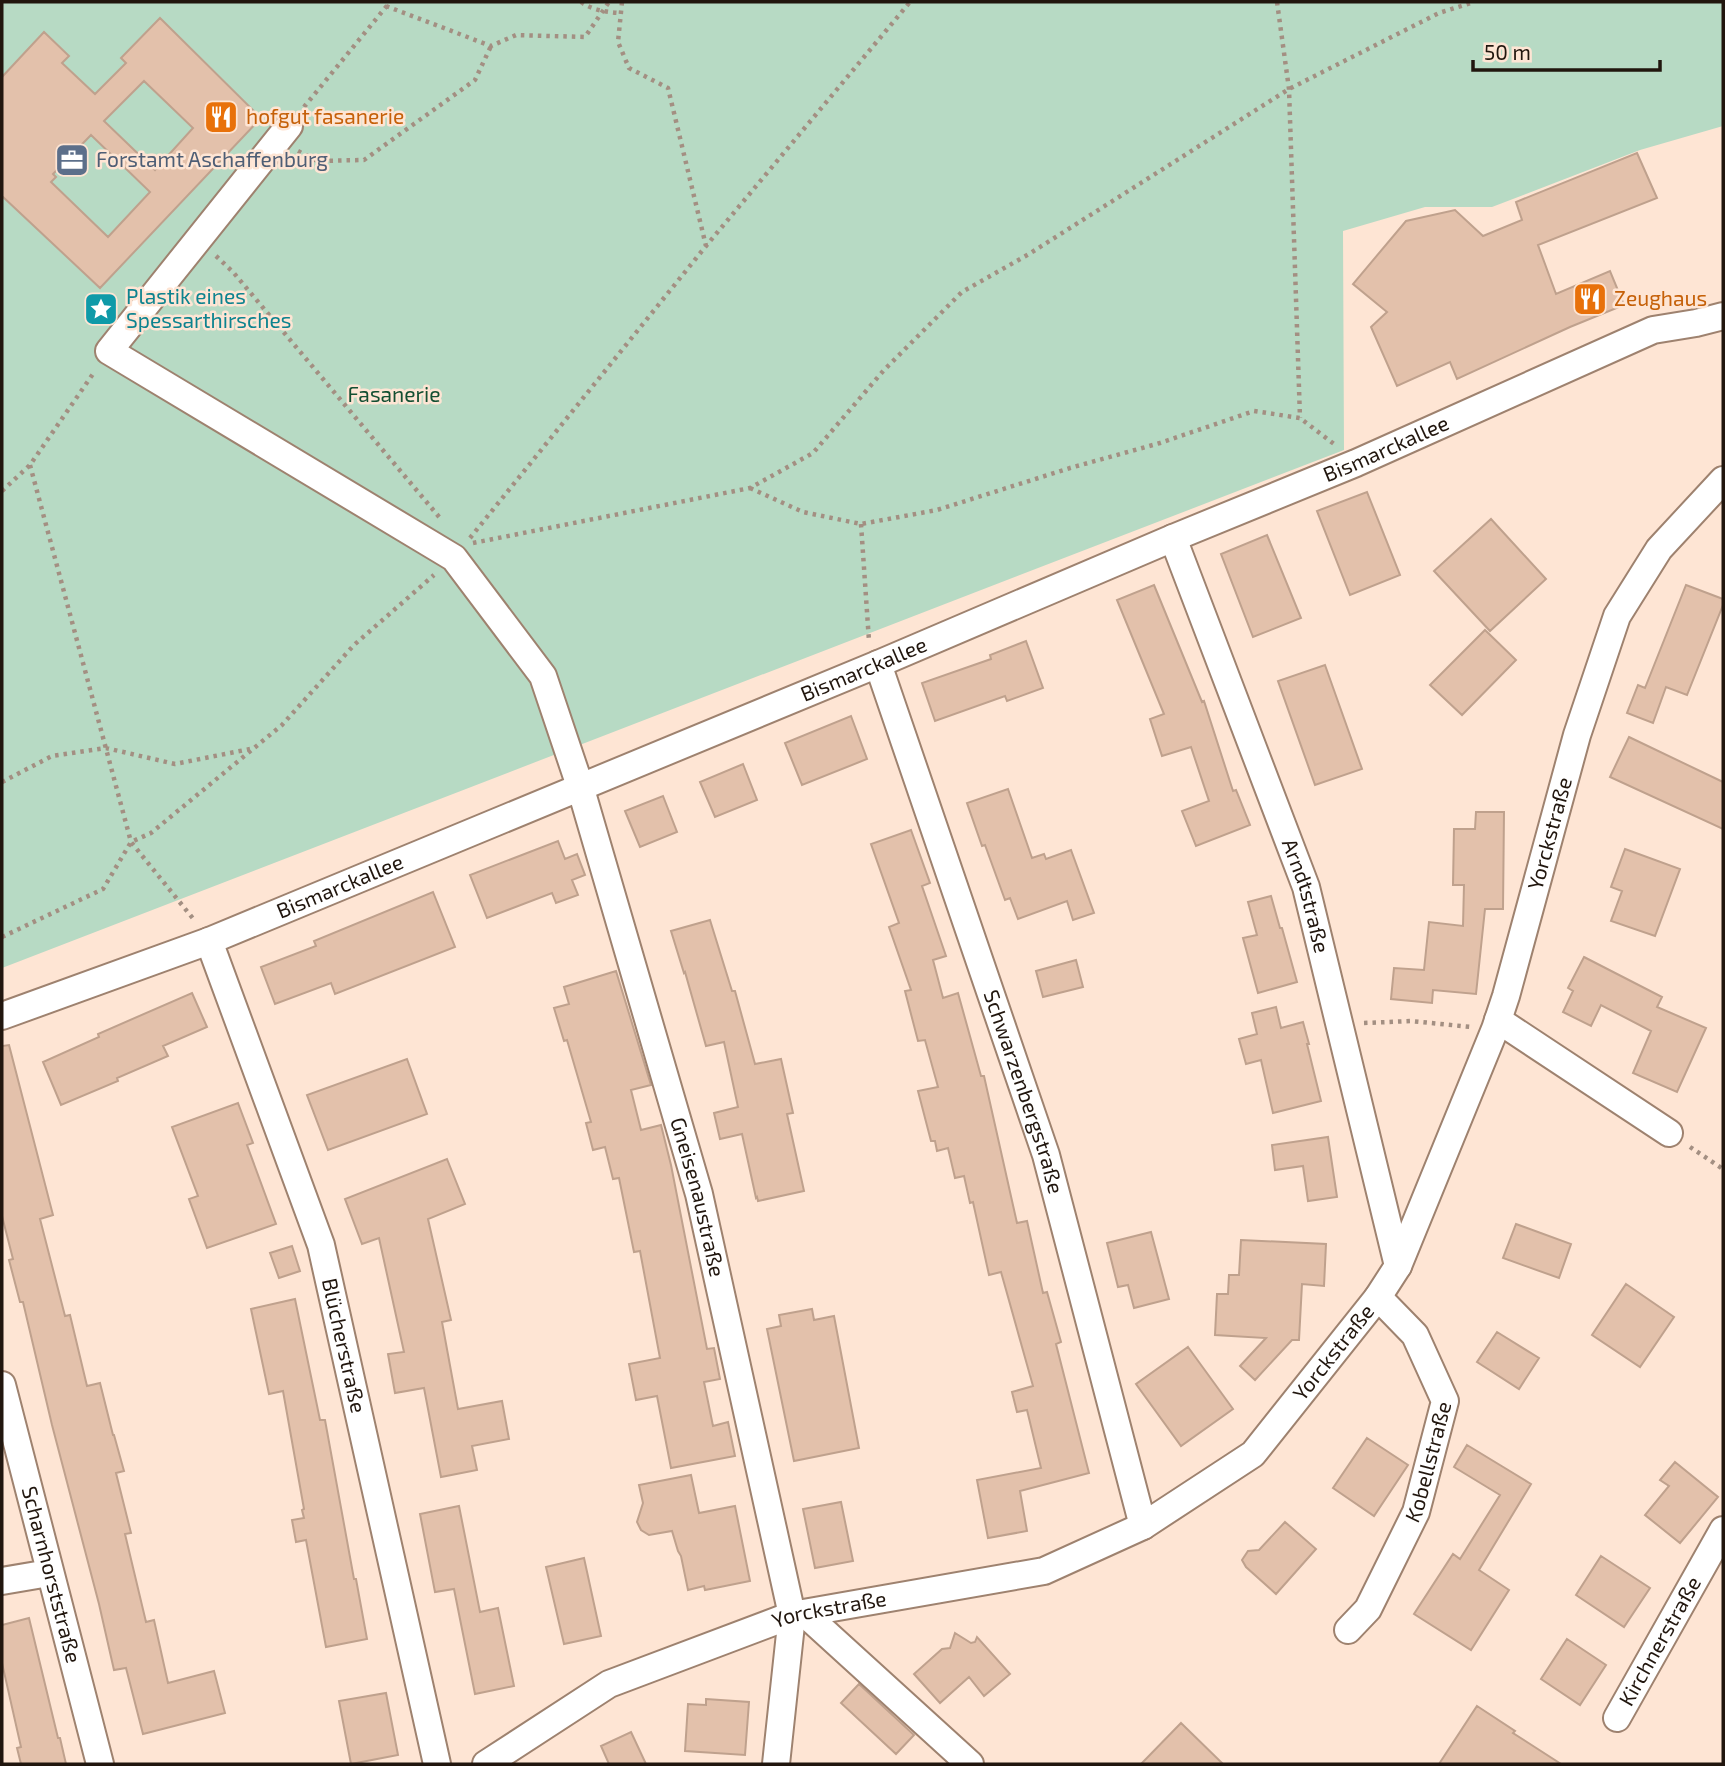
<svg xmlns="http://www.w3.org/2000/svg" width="1725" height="1766" viewBox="0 0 1725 1766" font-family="'Exo 2',sans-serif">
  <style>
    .green { fill: #b7dac4 }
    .building { fill: #e3c1ab; stroke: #bfa18d; stroke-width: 2; fill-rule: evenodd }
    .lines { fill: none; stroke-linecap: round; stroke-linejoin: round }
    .minor-casing { stroke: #9e826f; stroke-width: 30 }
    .path { stroke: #a38f82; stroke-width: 4.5; stroke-dasharray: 3.5 5; stroke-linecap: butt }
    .minor { stroke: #fff; stroke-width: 26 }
    .labels { text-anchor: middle; stroke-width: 5; stroke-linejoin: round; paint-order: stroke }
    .food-label { font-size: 21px; fill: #c56008; stroke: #fee5d4; text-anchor: start }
    .service-label { font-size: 21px; fill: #4e5e75; stroke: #fee5d4; text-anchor: start }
    .culture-label { font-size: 21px; fill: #0d838f; stroke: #fee5d4; text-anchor: start }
    .park-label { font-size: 21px; fill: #134f32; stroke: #fee5d4 }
    .street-label { font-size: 21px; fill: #21160e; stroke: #fee5d4 }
  </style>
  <rect width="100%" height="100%" fill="#fee5d4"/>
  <path class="green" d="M2,2H1723V126L1640,150L1492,207H1425L1343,231L1344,450L2,968Z"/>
  <path class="building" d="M160,18L261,118L100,288L2,196V77L44,32L69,56L62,63L95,94L126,63L121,58ZM144,81L193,128L155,170L104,121ZM91,135L150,192L108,237L51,182L56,177L53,174Z
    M1637,153L1657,198L1538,245L1556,294L1610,271L1624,305L1570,327L1457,379L1450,362L1397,386L1371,327L1387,312L1353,284L1406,221L1455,210L1483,236L1522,220L1516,202Z
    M1367,492L1400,575L1350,595L1317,511Z
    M1491,519L1546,579L1490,631L1434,571Z
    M1267,535L1301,618L1253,637L1221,554Z
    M1154,585L1202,702L1204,701L1233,791L1236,790L1250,825L1196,846L1182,811L1209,801L1191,747L1162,756L1150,719L1164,714L1117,600Z
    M1686,585L1723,599V605L1687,695L1666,687L1653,723L1627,713L1638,685L1645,688Z
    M1485,630L1516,660L1462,715L1430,685Z
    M1026,641L1043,688L1007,701L1005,696L935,721L922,683L991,659L990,655Z
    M1325,665L1362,769L1315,785L1278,681Z
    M851,716L867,759L802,785L785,743Z
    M1629,737L1723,782V829L1610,777Z
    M743,764L757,800L715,817L700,782Z
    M1008,789L1032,858L1044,854L1046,859L1071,850L1094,913L1073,920L1067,901L1018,919L1010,898L1005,900L985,845L982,846L967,803Z
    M663,796L677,832L640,847L625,811Z
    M1476,812H1504L1503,909H1485L1476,994L1433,990L1432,1003L1391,999L1394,968L1424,970L1429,922L1463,926L1464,885H1453L1454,829H1475Z
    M911,830L930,883L922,886L946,956L933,960L943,998L958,993L981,1076H984L1017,1223L1027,1221L1043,1293L1047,1292L1061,1342L1056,1344L1089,1473L1020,1491L1027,1531L988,1538L977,1480L1041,1468L1027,1410L1017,1412L1012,1392L1033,1386L1001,1272L989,1275L973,1202L970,1203L964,1176L955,1178L948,1148L937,1151L935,1141H931L918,1091L938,1087L925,1040L918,1041L905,991L911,990L889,927L899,923L871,844Z
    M558,841L565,859L577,854L585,875L572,880L578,895L556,903L552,893L487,918L470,875Z
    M1625,849L1680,869L1655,936L1611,921L1622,891L1611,887Z
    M433,892L455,947L335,994L331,983L275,1004L261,967L316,946L314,941Z
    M1271,896L1280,928H1282L1297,982L1258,993L1243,938L1257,935L1248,902Z
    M710,920L732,991H735L755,1064L781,1059L793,1113L787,1114L804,1191L758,1201L757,1197L756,1198L742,1134L720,1139L714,1113L738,1107L724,1042L706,1046L685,972L684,973L671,931Z
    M1584,957L1662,997L1657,1007L1706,1028L1677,1092L1633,1073L1651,1031L1601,1005L1591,1026L1563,1012L1573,991L1568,988Z
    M1076,960L1083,987L1043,997L1036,971Z
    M616,971L651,1085L631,1090L641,1130L661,1125L671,1165L707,1349L714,1348L720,1379L704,1382L713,1426L728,1422L735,1456L671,1468L657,1396L636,1400L629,1364L660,1358L640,1251L634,1252L619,1178L613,1179L605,1147L593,1150L586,1123L591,1122L567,1040L564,1041L554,1008L569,1004L564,987Z
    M192,993L207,1027L163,1046L168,1056L117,1078L118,1081L61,1105L43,1062L99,1037L98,1034Z
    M1276,1007L1281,1028L1303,1022L1309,1044H1307L1321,1101L1273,1113L1261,1060L1246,1064L1239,1039L1257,1034L1252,1013Z
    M9,1045L53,1215L40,1219L65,1316L70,1315L87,1386L100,1383L113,1435H114L124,1471L116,1473L131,1533L125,1534L146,1622L154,1620L168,1683L214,1671L225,1713L143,1734L126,1668L114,1670L99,1604L52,1425L23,1302H20L9,1260L13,1259L2,1216V1046Z
    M407,1059L427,1114L328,1150L307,1095Z
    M238,1103L253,1143L247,1145L276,1224L207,1248L189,1199L198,1196L172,1127Z
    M1328,1137L1337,1197L1308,1201L1303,1166L1275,1170L1272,1145Z
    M447,1159L465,1204L428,1219L451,1320L442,1322L458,1409L502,1401L509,1439L472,1446L477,1470L441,1477L424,1388L395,1393L388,1354L404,1352L379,1238L362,1244L345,1199Z
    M1516,1224L1571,1244L1559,1278L1503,1258Z
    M1151,1232L1169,1299L1134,1308L1128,1285L1118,1287L1107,1243Z
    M1241,1240L1326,1244L1324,1286L1302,1284L1299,1340H1292L1255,1380L1240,1366L1266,1338L1215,1335L1217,1294H1228L1229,1275H1239Z
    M292,1246L300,1271L279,1278L270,1253Z
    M1626,1284L1674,1317L1640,1367L1592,1335Z
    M295,1299L320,1420H325L354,1579H356L367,1639L326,1647L306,1540L296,1542L292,1520L304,1518L302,1510L304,1509L283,1391L269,1394L251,1309Z
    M812,1309L814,1320L834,1316L859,1448L794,1461L767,1329L781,1326L779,1315Z
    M1497,1332L1539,1358L1519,1389L1477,1362Z
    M1188,1347L1233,1409L1181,1446L1136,1384Z
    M1367,1438L1408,1465L1374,1516L1333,1488Z
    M1467,1445L1531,1484L1479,1570L1509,1590L1471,1650L1414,1614L1453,1554L1460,1559L1500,1495L1454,1467Z
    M1675,1462L1718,1497L1680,1543L1645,1515L1669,1486L1660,1480Z
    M691,1475L699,1513L735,1506L750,1581L705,1590L704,1586L688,1590L681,1556L678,1551L672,1531L649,1535L641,1530L637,1522L643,1503L639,1485Z
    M841,1502L853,1561L815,1568L803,1509Z
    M459,1506L480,1612L498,1608L514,1686L475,1694L454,1589L435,1592L420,1514Z
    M1285,1522L1316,1549L1276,1594L1246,1567L1242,1560L1248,1551L1259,1550Z
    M1601,1556L1650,1588L1624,1627L1576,1595Z
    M584,1558L601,1636L564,1644L546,1567Z
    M29,1618L58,1738H60L66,1764H21L17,1748L21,1747L2,1663V1625Z
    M955,1633L971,1643L975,1642L977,1637L1010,1674L984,1696L969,1677L940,1703L914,1674L942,1649L950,1648Z
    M1567,1639L1606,1665L1580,1705L1541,1679Z
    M859,1684L914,1735L896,1754L841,1703Z
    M386,1693L398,1755L351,1764L339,1701Z
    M706,1699L749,1702L745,1755L685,1751L688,1704L706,1705Z
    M1477,1706L1515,1731L1513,1733L1561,1764H1439Z
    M1181,1723L1223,1764H1141Z
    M631,1732L646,1764H609L601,1746Z"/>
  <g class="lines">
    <g class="minor-casing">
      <g id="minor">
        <path id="s1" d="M289,126L109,351L454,558L543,676L580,786L699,1194L792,1615L776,1764"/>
        <path id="s2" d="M1173,538L1306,887L1398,1266"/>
        <path id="s3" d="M878,664L1046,1155L1143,1526"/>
        <path id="s4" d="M209,941L321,1245L437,1764"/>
        <path id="s5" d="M2,1016L209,941L878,664L1173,538L1356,463L1653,330L1696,323L1723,316"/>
        <path d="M1498,1020L1669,1133"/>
        <path id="s6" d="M2,1385L100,1764"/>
        <path d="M2,1581L49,1573"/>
        <path d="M804,1613L970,1764"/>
        <path id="s7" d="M1348,1630L1368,1609L1416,1512L1445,1401L1415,1335L1378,1297"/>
        <path id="s8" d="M1617,1718L1723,1530"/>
        <path id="s9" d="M486,1764L609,1684L792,1615L1044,1571L1143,1526L1253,1454L1378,1297L1398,1266L1495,1029L1506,996L1577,735L1617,616L1659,549L1723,480"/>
      </g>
    </g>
    <path class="path" d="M581,2C592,10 606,12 620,13
      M622,2L618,42L629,68L668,88L706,246
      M1277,2L1289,89L1300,418
      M386,6L491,46L516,35L585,37L609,2
      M304,107L390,2
      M298,151L317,161L364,160L475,80L491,46
      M216,256L233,272L440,518
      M30,465L131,842L195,921
      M750,488L803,512L861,524L937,510L1070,468L1160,443L1254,411L1300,418L1334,444
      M2,491L30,465L95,371
      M861,524L869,641
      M470,538L706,246L910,2
      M473,543L750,488L813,453L884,370L962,292L1029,254L1289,89L1439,13L1474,2
      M2,782L52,756L106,748L175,764L250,749
      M2,937L103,889L131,842L151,833L282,725L354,645L434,575
      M1364,1023L1411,1021L1471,1027
      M1690,1147L1723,1169"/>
    <use href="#minor" class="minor"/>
  </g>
  <defs>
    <g id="restaurant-square" transform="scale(1.75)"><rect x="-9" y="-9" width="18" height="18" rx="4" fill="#e8710a" stroke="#fee5d4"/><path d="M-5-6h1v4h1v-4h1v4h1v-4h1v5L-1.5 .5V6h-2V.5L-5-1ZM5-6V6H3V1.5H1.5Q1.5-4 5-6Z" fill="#fff"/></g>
    <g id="office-square" transform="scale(1.75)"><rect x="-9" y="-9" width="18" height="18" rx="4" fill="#5c6f8a" stroke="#fee5d4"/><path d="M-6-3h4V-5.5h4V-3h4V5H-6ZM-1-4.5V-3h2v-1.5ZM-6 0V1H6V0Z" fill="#fff"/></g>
    <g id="sight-square" transform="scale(1.75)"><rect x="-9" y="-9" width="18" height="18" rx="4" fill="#0f9aa8" stroke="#fee5d4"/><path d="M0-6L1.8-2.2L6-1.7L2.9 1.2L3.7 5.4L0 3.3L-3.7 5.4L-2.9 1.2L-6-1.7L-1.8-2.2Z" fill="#fff"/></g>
  </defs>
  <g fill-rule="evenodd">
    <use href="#restaurant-square" x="221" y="117"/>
    <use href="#office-square" x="72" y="160"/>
    <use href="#restaurant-square" x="1590" y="299"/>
    <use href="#sight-square" x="101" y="309"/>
  </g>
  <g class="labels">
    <g class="food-label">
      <text x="246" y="124">hofgut fasanerie</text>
      <text x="1614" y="306">Zeughaus</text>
    </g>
    <g class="service-label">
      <text x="96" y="167">Forstamt Aschaffenburg</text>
    </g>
    <g class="culture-label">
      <text x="126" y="304">Plastik eines<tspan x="126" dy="24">Spessarthirsches</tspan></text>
    </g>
    <g class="park-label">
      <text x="394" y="402">Fasanerie</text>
    </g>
    <g class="street-label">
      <text dy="7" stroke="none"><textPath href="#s5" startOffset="1496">Bismarckallee</textPath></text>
      <text dy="7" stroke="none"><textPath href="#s5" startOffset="929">Bismarckallee</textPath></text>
      <text dy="7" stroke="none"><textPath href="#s9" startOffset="1535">Yorckstraße</textPath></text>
      <text dy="7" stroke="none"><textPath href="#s5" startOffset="362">Bismarckallee</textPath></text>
      <text dy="7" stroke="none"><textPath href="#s2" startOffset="382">Arndtstraße</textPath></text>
      <text dy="7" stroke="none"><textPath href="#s3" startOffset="452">Schwarzenbergstraße</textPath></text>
      <text dy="7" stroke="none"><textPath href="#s1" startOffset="1382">Gneisenaustraße</textPath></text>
      <text dy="7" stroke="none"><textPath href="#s4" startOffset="427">Blücherstraße</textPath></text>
      <text dy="7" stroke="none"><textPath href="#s9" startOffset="968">Yorckstraße</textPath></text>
      <text dy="7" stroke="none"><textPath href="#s7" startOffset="189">Kobellstraße</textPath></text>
      <text dy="7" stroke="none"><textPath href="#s6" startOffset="196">Scharnhorststraße</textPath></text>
      <text dy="7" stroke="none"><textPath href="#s9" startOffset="380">Yorckstraße</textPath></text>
      <text dy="7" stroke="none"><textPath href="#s8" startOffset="88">Kirchnerstraße</textPath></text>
    </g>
  </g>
  <rect width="1725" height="1766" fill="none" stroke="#21160e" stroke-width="7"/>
  <path d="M1473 60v10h187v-10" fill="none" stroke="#21160e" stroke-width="3.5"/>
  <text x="1484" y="60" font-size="21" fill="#21160e" stroke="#fee5d4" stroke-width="5" paint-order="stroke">50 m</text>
</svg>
